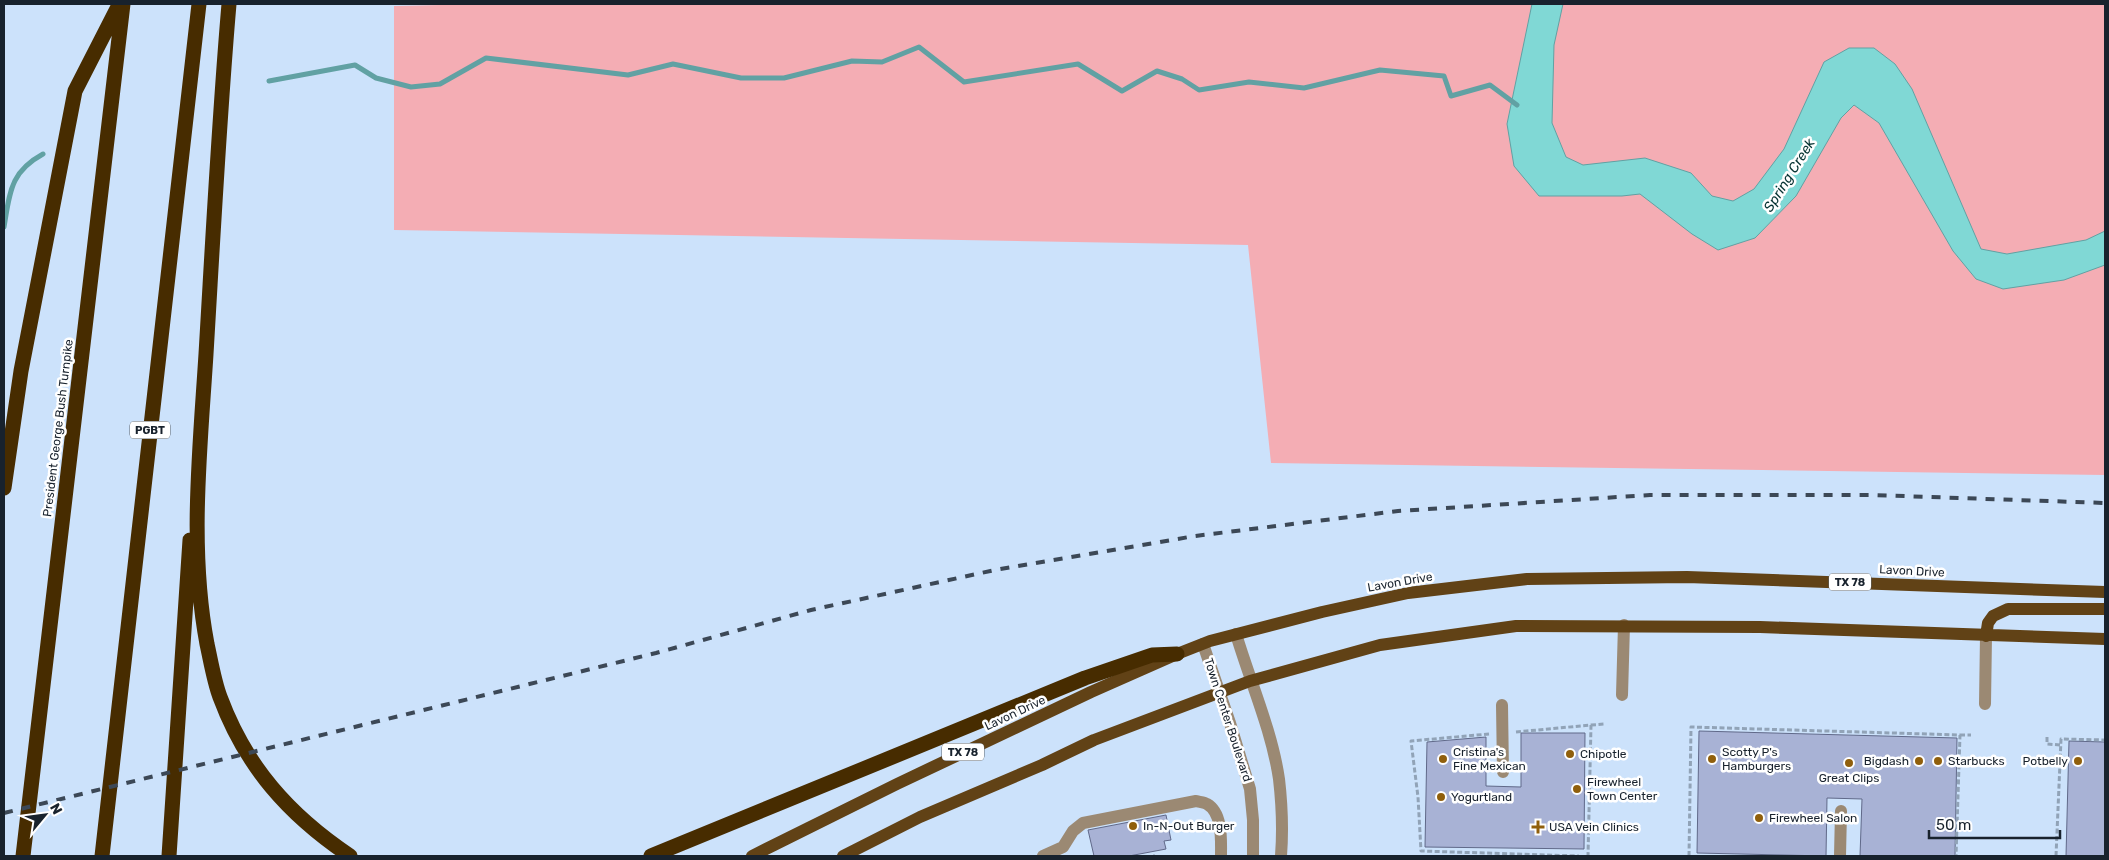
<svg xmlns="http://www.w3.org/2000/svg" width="2109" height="860" viewBox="0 0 2109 860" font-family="Rubik,sans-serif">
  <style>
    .green { fill: #f4adb4 }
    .water { fill: #80d8d5; stroke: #61a1a3 }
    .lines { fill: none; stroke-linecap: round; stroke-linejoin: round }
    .stream { stroke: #61a1a3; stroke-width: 5 }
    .building { fill: #a8b2d5; stroke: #606989 }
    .path { stroke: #91a3b7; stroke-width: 3; stroke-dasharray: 5 2.5; stroke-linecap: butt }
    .minor { stroke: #9b8973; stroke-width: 12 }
    .major { stroke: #614216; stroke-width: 12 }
    .highway { stroke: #472c00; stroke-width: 15 }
    .rail { stroke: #3c4856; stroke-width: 4; stroke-dasharray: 9 9; stroke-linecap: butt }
    .poi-dot { fill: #905f0c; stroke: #fff; stroke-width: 2 }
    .labels { text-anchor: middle; stroke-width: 5; stroke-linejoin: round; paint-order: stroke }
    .shield { fill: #fff; stroke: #5d646c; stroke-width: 1 }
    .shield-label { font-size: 11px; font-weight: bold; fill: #18222d }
    .street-label { font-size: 12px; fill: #18222d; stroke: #fff }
    .poi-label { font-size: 12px; fill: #18222d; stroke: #fff; text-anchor: start }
    .water-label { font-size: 14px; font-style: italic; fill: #073433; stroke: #fff }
  </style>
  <rect width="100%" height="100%" fill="#cce2fb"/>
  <path class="green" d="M486,4H2105V475L1271,463L1248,245L394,230V6Z"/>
  <path class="water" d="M1532,4H1563L1554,45L1552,123L1566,157L1583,165L1645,158L1691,173L1712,196L1733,201L1754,189L1784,149L1824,62L1849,48H1874L1895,64L1912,89L1981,249L2007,254L2086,240L2105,231V265L2064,280L2003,289L1976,279L1953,251L1879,123L1854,105L1841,118L1796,196L1755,238L1718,250L1692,234L1640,194L1622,196H1539L1514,166L1507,124Z"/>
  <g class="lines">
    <path class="stream" d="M269,81L355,65L376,78L411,87L440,84L486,58L628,75L673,64L741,78H784L852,61L882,62L919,47L964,82L1078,64L1122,91L1157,71L1182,79L1199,90L1249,82L1304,88L1380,70L1444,76L1451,96L1490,85L1517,105
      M4,227C10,192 10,172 43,154"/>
  </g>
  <path class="building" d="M1699,731L1957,738L1955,856H1860L1862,799L1827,798L1826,856L1697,853Z
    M1521,733H1585L1584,849L1425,847L1427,742L1486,737V786L1521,787Z
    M2069,741L2105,742V856H2066Z
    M1166,815L1171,840L1164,841L1166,849L1129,856H1094L1088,830Z"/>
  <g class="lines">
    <path class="path" d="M1591,725L1605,724
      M1516,732L1591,725L1588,856
      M1489,734L1411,741L1418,797L1421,851L1579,856
      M1960,735H1971
      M2047,737V744L2060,745
      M1153,856H1155
      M1689,856L1691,727L1960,735L1956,856
      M2056,856L2061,739L2105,740"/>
    <path class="minor" d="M1236,634C1250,681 1272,731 1279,779C1282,805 1283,830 1281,856
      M1203,644L1230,723L1250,789L1253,820V856
      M1622,695L1624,625
      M1985,704L1986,636
      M1502,705L1503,772
      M1043,856L1063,847L1073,831L1083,823L1196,801C1199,802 1204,802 1207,804C1223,813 1221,841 1221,856
      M1840,856L1841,811"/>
    <path class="major" d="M1986,636L1988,623L1993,616L2008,609H2105
      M752,856L897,784L1091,692L1177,654L1210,641L1322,612L1408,593L1527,579L1687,577L2105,592
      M843,856L920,817L1042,765L1094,740L1250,681L1380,645L1516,626L1760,627L2105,639"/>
    <path class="highway" d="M229,4C219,120 213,237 206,354C200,450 189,549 207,644C211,662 214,681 220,697C246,767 289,815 350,856
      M4,488L21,371L75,91L119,5
      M23,856L123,4
      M102,856L199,4
      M169,856L190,540
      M651,856L1085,678L1152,655L1177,654"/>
    <path class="rail" d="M4,813L656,653L811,610L995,570L1195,536L1398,511L1650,495H1872L2105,503"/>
  </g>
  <g class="poi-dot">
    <circle cx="1570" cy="754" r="5"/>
    <circle cx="1443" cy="759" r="5"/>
    <circle cx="1712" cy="759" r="5"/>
    <circle cx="1919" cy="761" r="5"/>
    <circle cx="1938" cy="761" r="5"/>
    <circle cx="2078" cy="761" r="5"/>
    <circle cx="1849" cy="763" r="5"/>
    <circle cx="1577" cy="789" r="5"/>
    <circle cx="1441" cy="797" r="5"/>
    <circle cx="1759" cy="818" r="5"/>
    <circle cx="1133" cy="826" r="5"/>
    <path d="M1535.5 819.5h5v5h5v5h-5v5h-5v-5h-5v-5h5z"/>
  </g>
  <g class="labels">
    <g class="shield">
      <rect x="130" y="421.5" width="40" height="17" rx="4"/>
      <rect x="1829" y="573.5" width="42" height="17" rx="4"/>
      <rect x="942" y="743.5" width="42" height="17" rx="4"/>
    </g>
    <g class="shield-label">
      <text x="150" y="434">PGBT</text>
      <text x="1850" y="586">TX 78</text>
      <text x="963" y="756">TX 78</text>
    </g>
    <g class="street-label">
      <text transform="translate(58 428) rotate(-83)" y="4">President George Bush Turnpike</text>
      <text transform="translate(1912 571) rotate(3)" y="4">Lavon Drive</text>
      <text transform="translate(1400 582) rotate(-10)" y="4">Lavon Drive</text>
      <text transform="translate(1015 713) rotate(-25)" y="4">Lavon Drive</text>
      <text transform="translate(1228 720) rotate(72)" y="4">Town Center Boulevard</text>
    </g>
    <g class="poi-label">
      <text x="1453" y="756">Cristina's<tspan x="1453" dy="14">Fine Mexican</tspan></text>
      <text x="1722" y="756">Scotty P's<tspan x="1722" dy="14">Hamburgers</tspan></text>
      <text x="1580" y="758">Chipotle</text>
      <text x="1909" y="765" text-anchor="end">Bigdash</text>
      <text x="1948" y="765">Starbucks</text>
      <text x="2068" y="765" text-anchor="end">Potbelly</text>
      <text x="1849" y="782" text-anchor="middle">Great Clips</text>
      <text x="1587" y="786">Firewheel<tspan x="1587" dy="14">Town Center</tspan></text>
      <text x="1451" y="801">Yogurtland</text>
      <text x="1769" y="822">Firewheel Salon</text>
      <text x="1143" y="830">In-N-Out Burger</text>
      <text x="1549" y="831">USA Vein Clinics</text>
    </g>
    <g class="water-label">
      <text transform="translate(1789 175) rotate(-58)" y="5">Spring Creek</text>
    </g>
  </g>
  <rect width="2109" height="860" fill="none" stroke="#18222d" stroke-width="10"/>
  <g transform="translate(45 815) rotate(61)" stroke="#ffffff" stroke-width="4" paint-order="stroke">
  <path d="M0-4L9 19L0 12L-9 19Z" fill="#18222d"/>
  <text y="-8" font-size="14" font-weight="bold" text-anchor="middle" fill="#18222d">N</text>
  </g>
  <path d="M1929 830v8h131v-8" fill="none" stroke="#18222d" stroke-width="2.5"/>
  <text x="1936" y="830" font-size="15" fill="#18222d" stroke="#ffffff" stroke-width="4" paint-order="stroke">50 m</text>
</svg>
